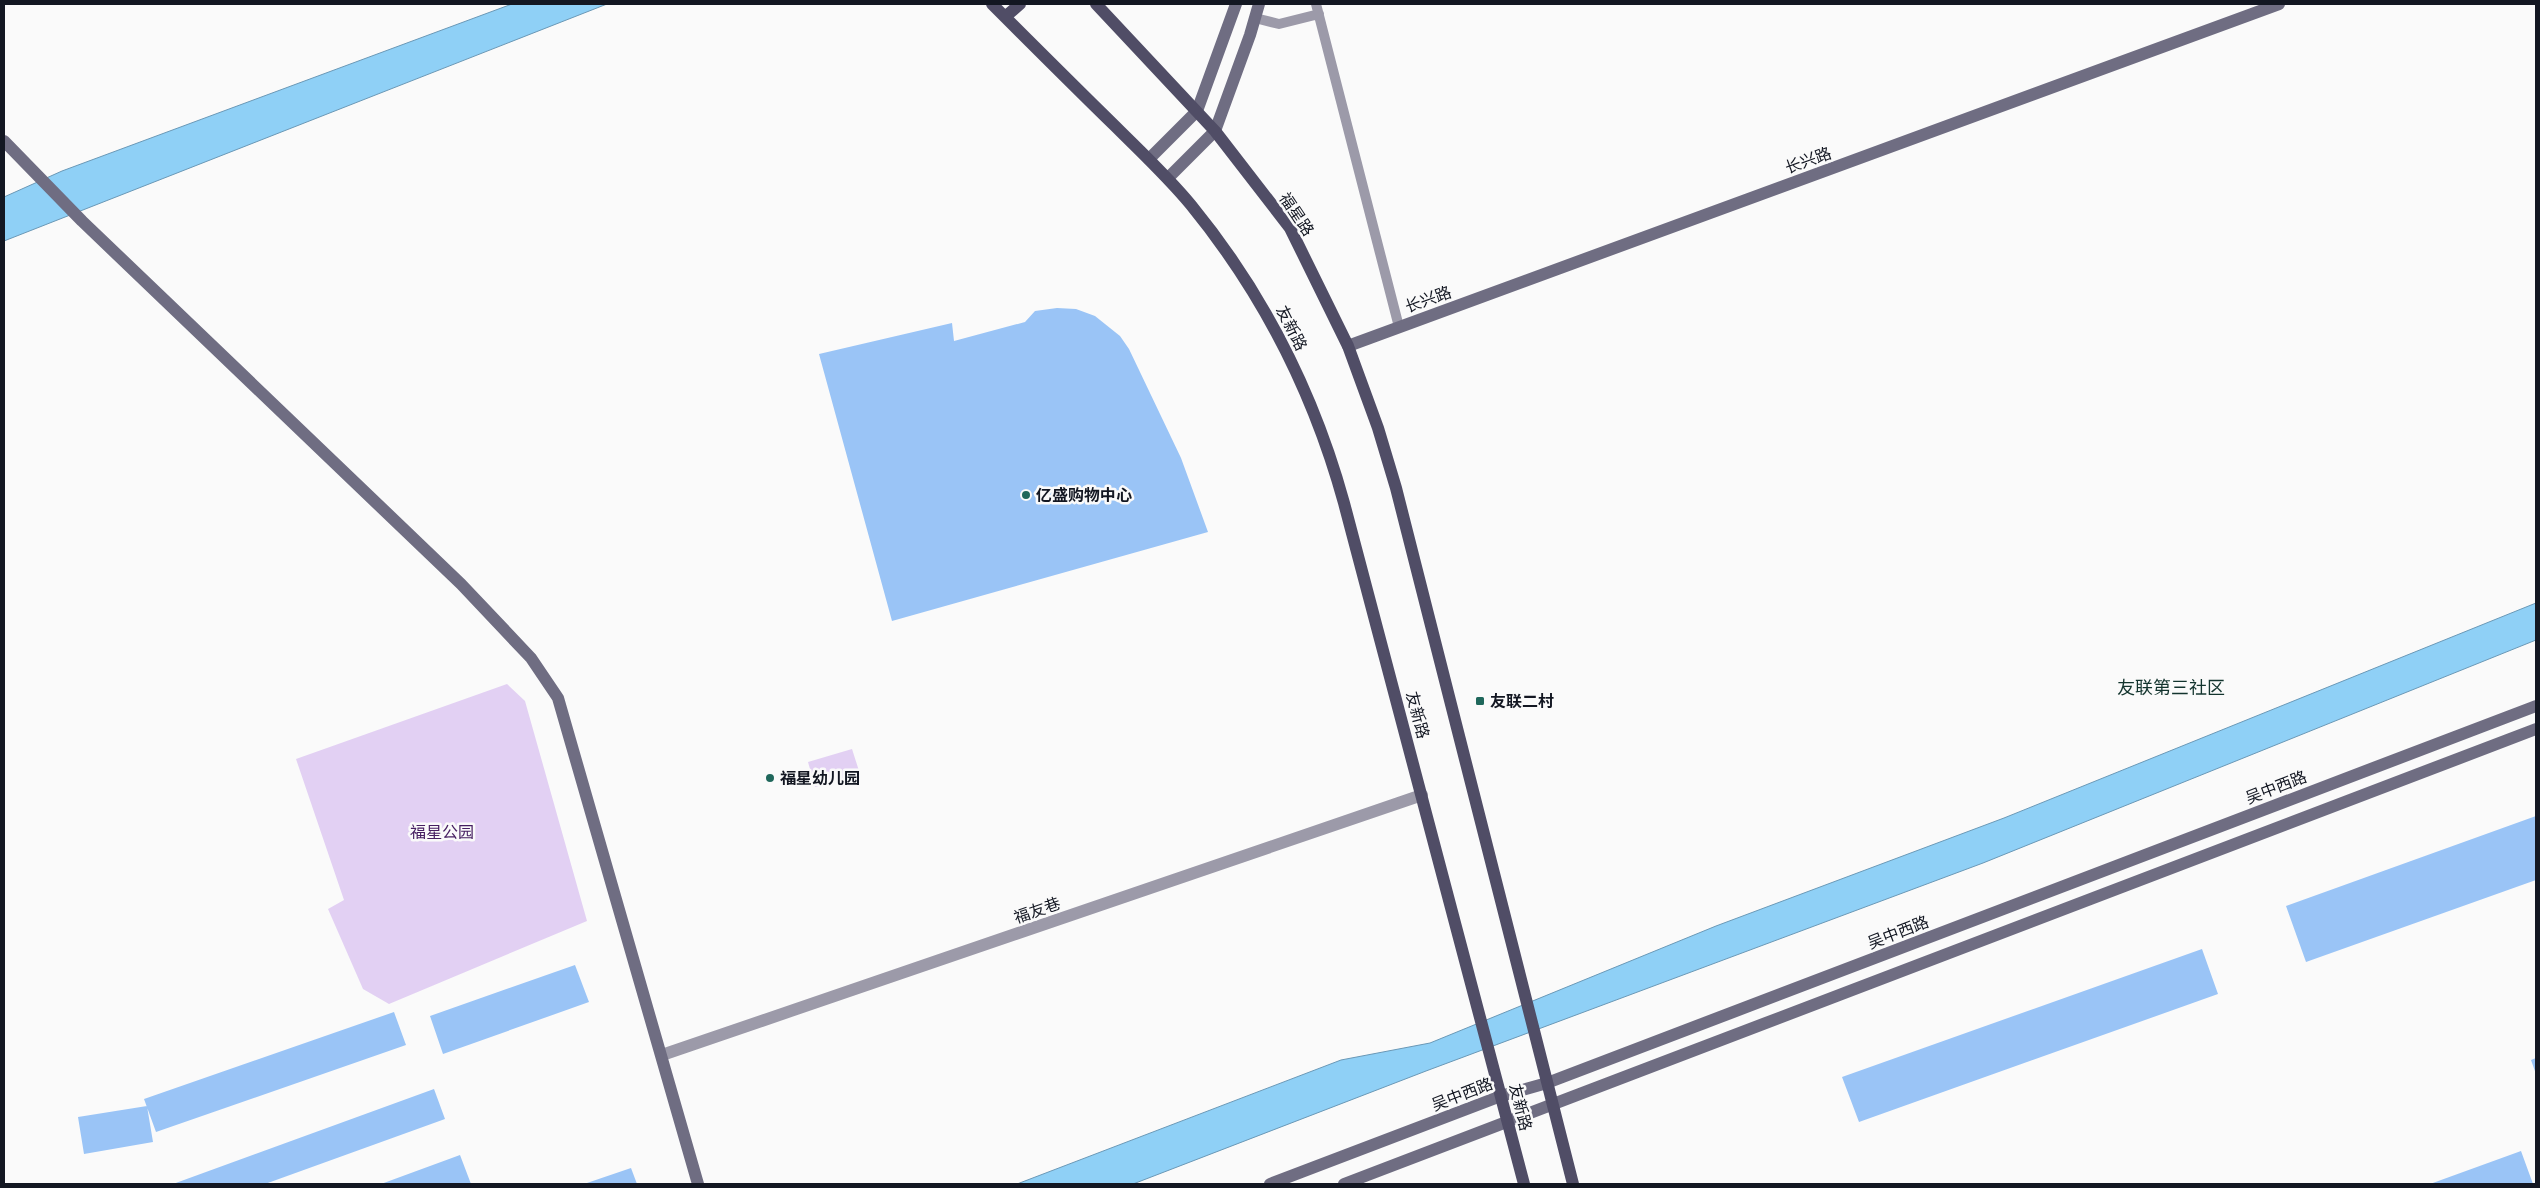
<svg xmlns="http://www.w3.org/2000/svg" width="2540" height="1188" viewBox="0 0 2540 1188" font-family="Montserrat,'Noto Sans SC',sans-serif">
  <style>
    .green { fill: #e2d0f3 }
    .water { fill: #8fd0f6; stroke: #6a98b6 }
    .building { fill: #9ac4f6 }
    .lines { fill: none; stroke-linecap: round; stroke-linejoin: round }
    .lane { stroke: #9c9aa9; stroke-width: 10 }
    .street { stroke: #9c9aa9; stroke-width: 12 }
    .secondary { stroke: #6f6d82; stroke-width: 12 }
    .primary { stroke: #504d66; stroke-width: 12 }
    .poi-dot { fill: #1f675b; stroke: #fafafa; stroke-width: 2 }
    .labels { text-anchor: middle; stroke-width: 5; stroke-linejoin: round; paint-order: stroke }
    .street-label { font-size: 16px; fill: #131722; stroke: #fafafa }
    .poi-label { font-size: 16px; font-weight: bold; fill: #131722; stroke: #fafafa; text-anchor: start }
    .park-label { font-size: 16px; fill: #472062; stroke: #fafafa }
    .neighbourhood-label { font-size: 18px; fill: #13342e; stroke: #fafafa }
  </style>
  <rect width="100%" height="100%" fill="#fafafa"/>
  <path class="green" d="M507,684L525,701L587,921L389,1004L363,989L328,909L344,900L296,759Z
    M852,749L860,774L815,787L808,762Z"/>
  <path class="water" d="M512,4H607L4,241V197L62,171Z
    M2536,603V640L1983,863L1426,1071L1133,1184H1017L1341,1060L1430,1043L1716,926L2004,818Z"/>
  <path class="building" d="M1057,308L1076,309L1095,316L1120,336L1129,349L1181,458L1208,532L892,621L819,354L952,323L954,341L1025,322L1035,311Z
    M2536,816V880L2306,962L2286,906Z
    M2202,949L2218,994L1859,1122L1842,1077Z
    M575,965L589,1002L443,1054L430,1016Z
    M394,1012L406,1045L156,1132L144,1099Z
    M2536,1058V1074L2531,1060Z
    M434,1089L445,1119L265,1184H173Z
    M147,1106L153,1142L84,1154L78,1117Z
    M2521,1151L2533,1184H2430Z
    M460,1155L471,1184H381Z
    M631,1168L637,1184H584Z"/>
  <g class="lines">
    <path class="lane" d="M1316,4L1399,327
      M1255,18L1279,24L1319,14"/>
    <path class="street" d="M662,1055L1422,795"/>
    <path class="secondary" d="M4,141L82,221L461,584L531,658L558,698L698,1184
      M1149,159L1197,111L1236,4
      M1168,178L1215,131L1250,35L1259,4
      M1348,346L2279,4
      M1270,1184L1501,1096L1547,1083L2536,706
      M1344,1184L2536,729"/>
    <path class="primary" d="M992,4C1033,45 1074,86 1115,126C1141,152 1168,177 1191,205C1263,293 1314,394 1344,503L1524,1184
      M1096,4L1215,131L1290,228L1348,346L1378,428L1396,488L1573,1184
      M1005,17L1020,4"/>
  </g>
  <g class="poi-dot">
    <circle cx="1026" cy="495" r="5"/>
    <rect x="1475" y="696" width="10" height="10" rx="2.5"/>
    <circle cx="770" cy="778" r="5"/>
  </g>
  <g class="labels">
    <g class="street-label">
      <text transform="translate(1808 160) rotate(-20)" y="6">长兴路</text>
      <text transform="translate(1297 214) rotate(56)" y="6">福星路</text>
      <text transform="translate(1428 299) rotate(-20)" y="6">长兴路</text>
      <text transform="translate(1292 328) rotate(63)" y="6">友新路</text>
      <text transform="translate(1418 715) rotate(75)" y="6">友新路</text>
      <text transform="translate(2276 787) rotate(-21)" y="6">吴中西路</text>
      <text transform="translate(1037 910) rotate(-19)" y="6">福友巷</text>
      <text transform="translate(1898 932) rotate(-21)" y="6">吴中西路</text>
      <text transform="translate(1462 1094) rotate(-21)" y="6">吴中西路</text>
      <text transform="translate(1521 1107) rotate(76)" y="6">友新路</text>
    </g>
    <g class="poi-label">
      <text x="1036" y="501">亿盛购物中心</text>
      <text x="1490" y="707">友联二村</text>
      <text x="780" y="784">福星幼儿园</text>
    </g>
    <g class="park-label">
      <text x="442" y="838">福星公园</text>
    </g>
    <g class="neighbourhood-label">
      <text x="2171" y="694">友联第三社区</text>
    </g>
  </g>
  <rect width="2540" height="1188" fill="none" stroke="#131722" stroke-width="10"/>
</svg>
